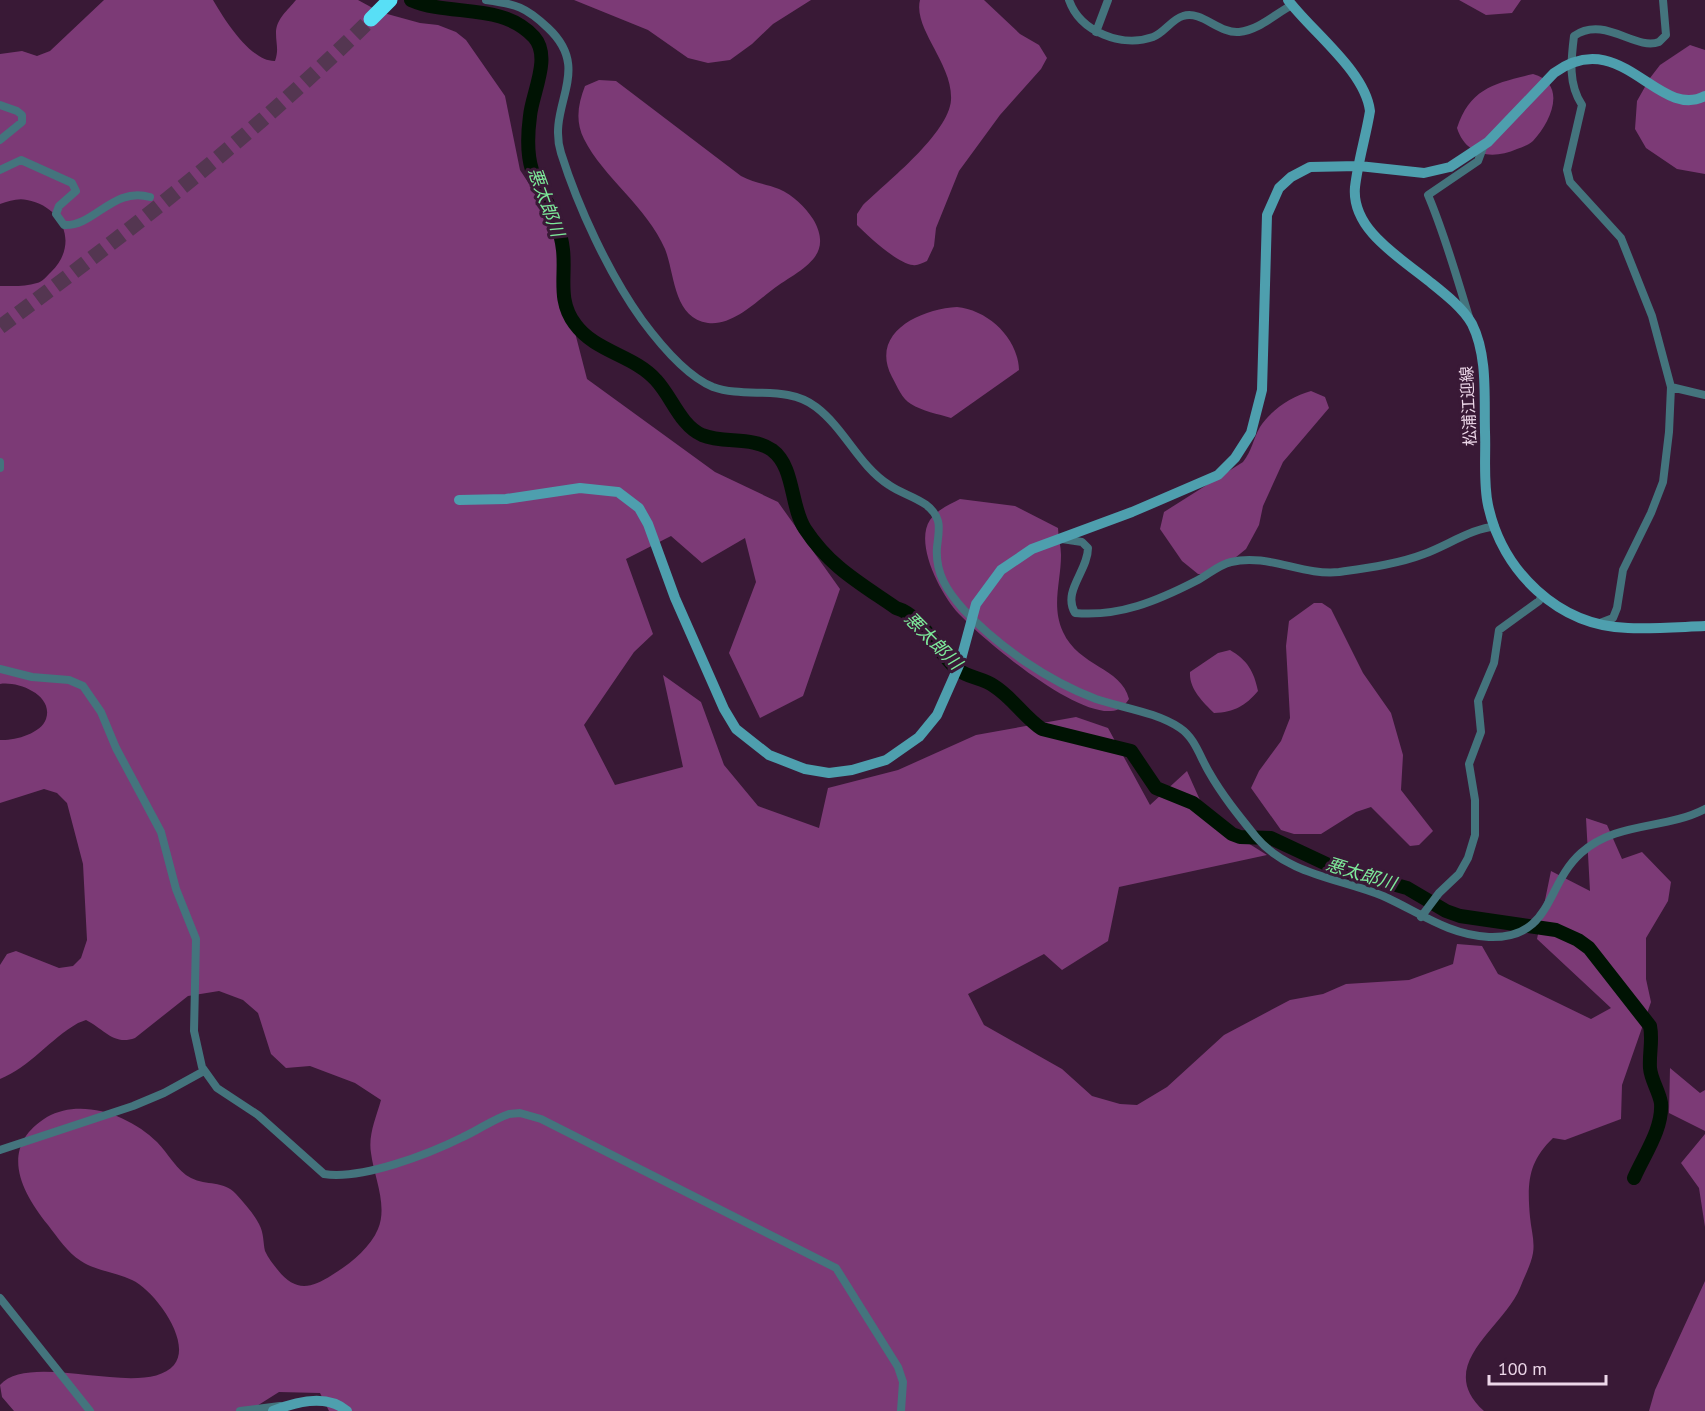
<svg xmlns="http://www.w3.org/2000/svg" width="1705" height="1411" viewBox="0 0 1705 1411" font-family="'PT Sans','Noto Sans JP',sans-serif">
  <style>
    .forest { fill: #7c3a76 }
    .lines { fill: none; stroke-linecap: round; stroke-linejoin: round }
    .river { stroke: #001303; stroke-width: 14 }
    .highway-tunnel { stroke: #543651; stroke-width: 15; stroke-dasharray: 15 8; stroke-linecap: butt }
    .street { stroke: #44747d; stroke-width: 8 }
    .secondary { stroke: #4e9fae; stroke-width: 10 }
    .highway { stroke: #58dff6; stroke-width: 15 }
    .labels { text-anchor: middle; stroke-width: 6; stroke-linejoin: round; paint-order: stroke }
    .street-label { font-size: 16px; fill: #edd7e9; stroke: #391936 }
    .water-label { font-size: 18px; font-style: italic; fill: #7dea9a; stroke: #391936 }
  </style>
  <rect width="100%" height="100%" fill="#391936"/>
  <path class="forest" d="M104,0H213C224,19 251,62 275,61C279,50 276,44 276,33C276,19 288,10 296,0H358L380,12L420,23L438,25L456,32L466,40L505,96L520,170L564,237L569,271L563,286L587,379L715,472L778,502L840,589L803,696L760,718L729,653L756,582L745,538L702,563L671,536L626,559L653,634L634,652L584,725L615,785L683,767L663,675L701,702L724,765L758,806L819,828L828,788L898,770L976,735L1076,717L1108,728L1150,805L1187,771L1208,818L1267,855L1119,887L1108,941L1062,970L1044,954L968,994L984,1025L1062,1069L1092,1096L1120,1104L1137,1105L1167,1087L1224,1035L1290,1000L1323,994L1346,984L1409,980L1453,964L1457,944L1482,946L1498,974L1591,1019L1611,1008L1537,939L1551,871L1590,891L1586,818L1607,825L1622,859L1642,852L1671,882L1668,901L1646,938V979L1651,1002L1622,1085L1621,1119L1565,1140L1553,1138C1528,1162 1527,1183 1530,1217C1531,1229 1535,1241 1533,1253C1531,1265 1524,1277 1520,1288C1504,1328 1433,1365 1484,1411H329L320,1393L279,1392L249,1411H14L2,1397L0,1385C31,1350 144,1400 174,1365C193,1342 154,1290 132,1280C116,1272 96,1271 81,1261C67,1252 58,1238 48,1225C18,1188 0,1146 47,1117C82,1097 131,1116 157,1142C168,1153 177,1171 191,1178C207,1186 223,1180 236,1194C244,1203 254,1214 259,1224C264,1233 263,1242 265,1251C268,1258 273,1264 277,1269C295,1292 310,1289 332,1275C350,1264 370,1248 378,1229C388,1205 374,1177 371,1153C368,1135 376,1118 381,1100L355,1083L310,1066L286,1068L271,1054L258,1013L243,1000L219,991L188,996L135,1038C114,1046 104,1029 86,1020L78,1023C50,1039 30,1067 0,1079V965L7,954L16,951L59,968L73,966L81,958L87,940L83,864L67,803L57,793L44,789L0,803V740C13,741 41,734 46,719C54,695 18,681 0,684V286C12,286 25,287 37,283C42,282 47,276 51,272C79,245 64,207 27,200C18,198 9,201 0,204V54L22,51L37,56L50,51Z
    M574,0H811L773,24L752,44L730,60L708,63L688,58L648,30Z
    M920,0H984L1020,34L1039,45L1047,58L1041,69L1000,115L959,171L936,228L934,246L927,261C922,263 917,266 913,265C898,264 868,236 857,225V214L863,205C887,182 949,133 951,100C952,81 942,64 934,48C927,34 916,16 920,0Z
    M1459,0H1521L1512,13L1486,15Z
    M1690,45L1705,50V174L1677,169L1646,148L1635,129L1637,101L1650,78L1660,65Z
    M1533,74C1568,84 1551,122 1533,141C1529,145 1522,147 1517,149C1492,160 1466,156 1457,128C1470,88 1495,83 1533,74Z
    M599,80L616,81L741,176C754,183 766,184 779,189C793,195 805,207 813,219C836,258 798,270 772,290C755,303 732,326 708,323C673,318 675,274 665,249C647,207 603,177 584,139C575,121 578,104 585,86Z
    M957,307C988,310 1018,338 1019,370L951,418C938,414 922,411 911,404C902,399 897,386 892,377C869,333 920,309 957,307Z
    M1311,391L1325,397L1329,408L1283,462L1263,506L1259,525L1246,549L1230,562L1203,574H1198L1182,561L1160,529L1164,512L1243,462C1252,451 1253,439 1260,427C1271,410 1292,396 1311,391Z
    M960,499L1015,506L1058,528C1058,537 1061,546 1061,555C1061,582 1051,606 1063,632C1079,667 1121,667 1129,699C1125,705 1119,711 1111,711C1072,714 986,642 959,614C941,595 914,544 930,520C937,510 950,504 960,499Z
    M1314,603H1322L1331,609L1363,673L1391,713L1403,755L1401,790L1433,831L1419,845L1410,846L1371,807L1356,812L1321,834H1294L1281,830L1251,788L1259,771L1281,741L1290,718L1286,646L1289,621Z
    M1230,650C1247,660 1254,671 1258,691C1245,706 1235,712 1214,713C1203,702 1189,689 1190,672L1218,653Z
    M1670,1068L1700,1093L1705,1090V1131L1669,1113Z
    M1705,1134V1227L1699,1188L1681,1163Z
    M1705,1281V1411H1649L1655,1390Z"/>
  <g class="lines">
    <path class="river" d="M411,0C450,17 502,2 534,37C552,57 532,93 530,116C528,131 527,154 532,170C542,196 560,220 563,250C566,276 557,300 575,324C595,352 634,355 656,380C672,397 680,425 702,435C724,444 752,436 772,450C795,467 790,506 805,529C830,567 860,583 896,608C924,616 936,652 957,669C968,678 983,678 994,686C1013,698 1024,717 1042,729L1131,751L1156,788L1193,803L1232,834L1240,837L1271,838L1335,868L1407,888L1446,911L1460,916L1556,930L1578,940L1589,948L1650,1026C1653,1040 1649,1053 1650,1068C1651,1080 1659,1091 1661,1103C1663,1129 1644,1155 1634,1178"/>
    <path class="highway-tunnel" d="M0,327C130,231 256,133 371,19"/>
    <path class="street" d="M486,0C516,4 526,7 548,28C594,71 546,105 561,153C578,207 609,274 642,320C659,343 686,376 713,387C746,399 787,384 816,407C845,429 859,466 889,485C904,496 932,500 938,521C940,528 938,539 937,547C935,573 947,591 964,610C999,647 1048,681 1096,699C1123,708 1156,712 1180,728C1195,738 1200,757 1209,772C1222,795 1239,816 1256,837C1288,875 1339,878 1383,896C1419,912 1448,935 1489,937C1553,939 1545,885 1581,853C1617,821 1665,830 1705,809
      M1069,0C1080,32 1122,48 1153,37C1164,33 1172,19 1183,16C1202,10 1219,34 1239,32C1259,30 1275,14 1292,5
      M1096,32L1108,0
      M0,105L17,111L22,115V122L0,140
      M0,170L21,160L72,183L76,191L59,206L56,214L64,225C94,227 113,186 150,197
      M1469,317C1456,275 1445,235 1428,195L1478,161L1484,145
      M1671,387L1705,395
      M0,462V468
      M1062,539L1082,542L1088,548C1088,571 1062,591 1075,613C1119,617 1157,601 1196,581C1208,575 1218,565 1231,562C1268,553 1302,576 1339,572C1367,568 1398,564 1424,554C1444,547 1477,526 1495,527
      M1600,623L1613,618L1617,608L1623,570L1651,513L1663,482L1669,432L1671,387L1652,316L1621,238L1570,182L1567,170L1582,105C1568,84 1571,60 1574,36C1605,15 1635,51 1659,42L1666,35L1663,0
      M0,669L32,677L69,680L83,686L101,712L116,748L161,832L176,889L196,939L194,1031L202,1067L217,1088L258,1115L324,1174C362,1180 429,1154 463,1137C479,1130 493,1119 509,1114L520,1113L541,1119L836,1268L898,1367L903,1382L901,1411
      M1421,917L1439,893L1459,874L1468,858L1475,835V800L1469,764L1481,732L1478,701L1494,663L1499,630L1539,601L1542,596
      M0,1150L133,1106L164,1093L204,1071
      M0,1298L90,1411
      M240,1411L280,1406"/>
    <path class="secondary" d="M1288,0C1312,32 1365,71 1370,111C1366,136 1358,161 1355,187C1351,230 1401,258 1430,282C1445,294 1463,308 1472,324C1488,356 1484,398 1485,432C1486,455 1483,482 1488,505C1502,571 1558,626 1628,628C1653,629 1679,627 1705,626
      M459,500L506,499L580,488L618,492L639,508L648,524L675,598L724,709L736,729L769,755L805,769L829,773L852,770L886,760L919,737L937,715L960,663L976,604L1001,570L1032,549L1132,512L1218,475L1235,458L1251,433L1262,390L1267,215L1279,188L1291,177L1310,167L1359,166L1424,173L1450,167L1488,142L1554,73C1621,24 1658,121 1705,96
      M273,1411C295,1402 326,1393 347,1411"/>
    <path class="highway" d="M371,19L390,0"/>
  </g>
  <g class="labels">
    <g class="street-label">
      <text transform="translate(1468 406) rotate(-93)" y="6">松浦江迎線</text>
    </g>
    <g class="water-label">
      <text transform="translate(546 202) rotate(70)" y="6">悪太郎川</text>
      <text transform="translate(933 641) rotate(45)" y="6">悪太郎川</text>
      <text transform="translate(1361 874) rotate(17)" y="6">悪太郎川</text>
    </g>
  </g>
  <path d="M1489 1375v9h117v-9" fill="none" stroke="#edd7e9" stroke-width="3"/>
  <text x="1498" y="1375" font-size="18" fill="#edd7e9" stroke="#391936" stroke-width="4.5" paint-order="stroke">100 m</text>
</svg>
